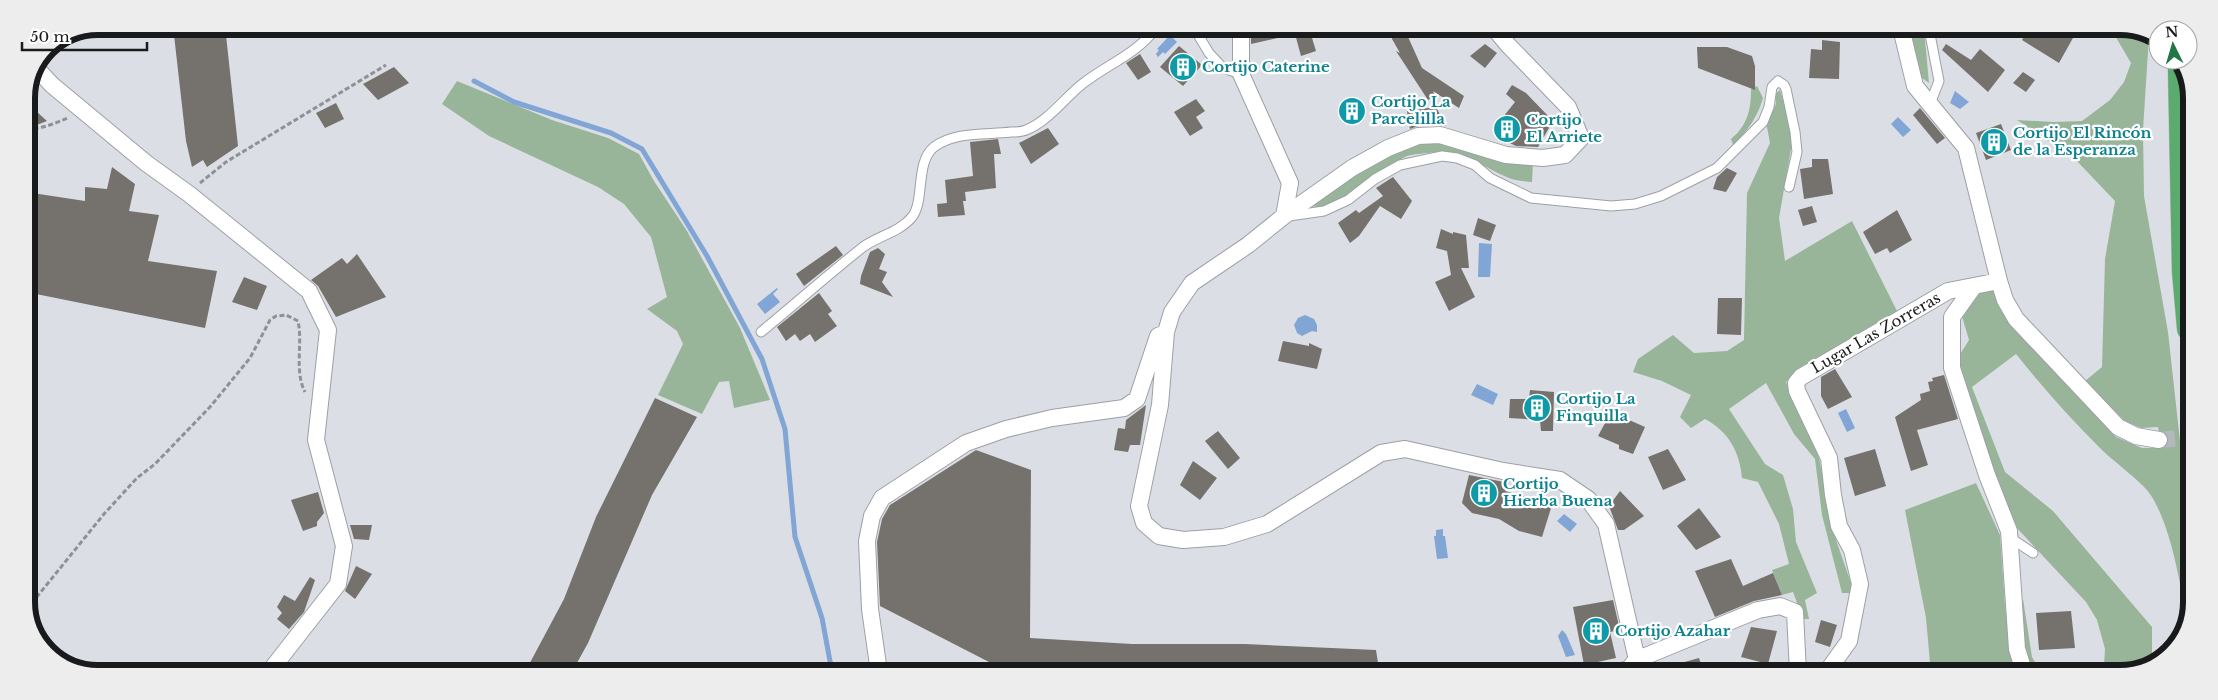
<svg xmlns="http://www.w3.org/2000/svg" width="2218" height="700" viewBox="0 0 2218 700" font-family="'Libre Baskerville',serif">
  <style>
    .green { fill: #99b599 }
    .water { fill: #81a5d4 }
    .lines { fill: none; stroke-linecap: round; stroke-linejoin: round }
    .stream { stroke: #81a5d4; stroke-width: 5 }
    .building { fill: #75716c }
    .street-tunnel { stroke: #b4b8bd; stroke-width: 16; stroke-dasharray: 16 8; stroke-linecap: butt }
    .lane-casing { stroke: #9ca0a6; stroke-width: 11 }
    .street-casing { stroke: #9ca0a6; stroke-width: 18 }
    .highway-casing { stroke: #bababb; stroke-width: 29 }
    .path { stroke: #8e9195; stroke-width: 3; stroke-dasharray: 5 2.5; stroke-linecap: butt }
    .lane { stroke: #fff; stroke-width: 9 }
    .street { stroke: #fff; stroke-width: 16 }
    .highway { stroke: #5bab6f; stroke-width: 28 }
    .labels { text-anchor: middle; stroke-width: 4.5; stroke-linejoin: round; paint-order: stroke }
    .culture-label { font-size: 15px; font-weight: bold; fill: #0d838f; stroke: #fff; text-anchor: start }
    .street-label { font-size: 15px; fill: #191a1c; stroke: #fff }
    .rim { fill: none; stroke: #191a1c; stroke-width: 6 }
  </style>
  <rect width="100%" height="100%" fill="#dbdfe5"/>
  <path class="green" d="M1907,28L1924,29L1929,83L1922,78Z
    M2111,29H2139L2149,36L2143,130L2144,196L2168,332L2190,532L2189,621L2187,624C2181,587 2172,530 2152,497C2145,484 2114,462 2102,450C2072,420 2043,388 2016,354L1972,387L2005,472L2053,511L2152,627V663L2120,674H2098L2104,665L2105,649L2097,620L2086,602L2016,527L1999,492L1957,359L1969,340L1961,313L1981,292L1993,290L2016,329L2116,437L2142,448H2161L2158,427L2141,428L2125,421L2085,381L2102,367L2105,259L2115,201L2073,157L2017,120L2054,122L2082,121L2110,100L2124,82L2131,63Z
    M457,81L552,120L608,138L639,154L654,181L687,231L740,328L770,400L734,408L729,381L719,382L702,414L658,395L683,344L677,331L647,309L667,297L651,237L624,204L598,187L489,136L442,104Z
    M1757,86L1763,98C1757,118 1748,130 1733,145L1731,139C1748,125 1751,109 1751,89Z
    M1780,90L1786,111L1792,143L1779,218L1785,261L1852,221L1898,313L1797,369L1786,382L1819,458L1834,534L1852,586L1851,593H1842L1822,515L1815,459L1794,434L1766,383L1729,409L1765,464L1783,475L1793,509L1796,542L1817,593L1805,600L1809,619H1803L1793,592L1782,595L1772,570L1789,564L1779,524L1758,482L1742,478C1740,452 1728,431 1705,419L1691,428L1680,417L1691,395L1662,381L1633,372L1638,359L1673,335L1694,353L1727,351L1744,340L1747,193L1770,143L1766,122L1776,104L1775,94Z
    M1414,143H1450L1533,163L1532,182C1524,181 1516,181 1509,178C1477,165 1466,149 1427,153C1420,154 1411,154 1405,157C1383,167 1334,214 1313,206V202L1354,172Z
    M1976,483L2000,535L2005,606L2014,663L2017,674H1931L1926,618L1905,510Z
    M2023,599L2032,657L2042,674H2029C2024,650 2014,622 2023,599Z"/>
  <path class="water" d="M1170,35L1177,42L1165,54L1163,52L1158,57L1156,54L1159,50L1157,49Z
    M1955,91L1969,102L1960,109L1950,103Z
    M1898,117L1911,130L1903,137L1891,124Z
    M1479,243L1492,244L1490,277H1478Z
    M777,288L778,289L773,294L780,302L765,314L757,304Z
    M1305,315L1314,319L1317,325V332L1312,331L1302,336L1297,333L1294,325L1298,318Z
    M1477,384L1498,394L1493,405L1471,395Z
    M1846,409L1855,428L1847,432L1838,413Z
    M1564,514L1577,524L1570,532L1557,521Z
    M1443,529V536H1445L1448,558L1437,559L1434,536H1436V530Z
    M1562,630L1566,634L1575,655L1566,657L1558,636Z"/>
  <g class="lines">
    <path class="stream" d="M474,81L514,102L611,133L642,149L707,256L762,359L785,429L795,537L822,618L832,672"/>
  </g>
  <path class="building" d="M173,26H225L238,146L207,167L203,160L192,167L186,141Z
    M1251,28H1309L1316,51L1301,56L1295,34L1251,44Z
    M1393,28H1404L1422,68L1464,96L1459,108L1433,91L1435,96L1428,100L1396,51L1400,53L1392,39Z
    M2028,29H2078L2059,63L2022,40Z
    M1822,40L1840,42L1839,79L1809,78L1811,49L1822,50Z
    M1485,44L1497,53L1485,68L1470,56Z
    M1946,44L1971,60L1980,49L2005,70L1988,92L1942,50Z
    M1179,46L1202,65L1183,86L1160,67Z
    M1697,47H1727L1752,56L1755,66V90L1698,68Z
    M1140,54L1151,72L1138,80L1126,63Z
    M394,67L409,83L378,100L363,84Z
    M2023,72L2035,80L2026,92L2013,83Z
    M1512,85L1526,93L1553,121L1538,147L1516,146L1495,136L1506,119L1503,117L1515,102L1506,94Z
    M1355,98L1366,114L1349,125L1338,109Z
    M1196,99L1205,111L1196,117L1203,128L1190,136L1174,112Z
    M26,102L47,121L34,126L26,125Z
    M336,103L344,119L325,128L316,113Z
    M1436,107L1446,126H1418L1410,129L1407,111Z
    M1920,108L1945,138L1937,144L1913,115Z
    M2001,124L2011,150L1986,160L1976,133Z
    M1048,128L1059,144L1031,164L1019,143Z
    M998,139L1001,154H994L996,188L965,192L966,201H963L965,215L938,217L937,204L947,203L945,180L973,176L970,142Z
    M1812,159H1828L1833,194L1804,199L1800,169L1812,167Z
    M112,167L135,184L129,211L159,215L148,261L217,271L205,328L26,292V192L85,201V187L107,189Z
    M1727,168L1737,173L1726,192L1713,189L1717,177Z
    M1393,177L1412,201L1401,219L1380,206L1359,236L1350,243L1338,223L1356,210L1359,213L1383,196L1376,188Z
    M1812,206L1817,222L1803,226L1798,210Z
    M1897,210L1912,240L1890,253L1887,248L1875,254L1863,232Z
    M1478,218L1496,225L1490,241L1473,235Z
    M1441,229L1453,234V232L1466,235L1469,268H1461L1475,297L1449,311L1435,282L1451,275L1447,251L1436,248Z
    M836,246L843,255L804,286L796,274Z
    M878,248L885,254L879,269L887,272L882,282L893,297L860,284L861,276L870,252Z
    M357,254L386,297L336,317L318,286L311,280L342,258L347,264Z
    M244,277L267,286L257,310L232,302Z
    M819,293L832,311L828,314L837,326L815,342L810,334L800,341L795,334L786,341L777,327Z
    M1718,298H1742L1741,335L1717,334Z
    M1283,341L1309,346V343L1322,349L1317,369L1278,361Z
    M1835,369L1852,397L1828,409L1821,396V377Z
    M1944,375L1958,419L1917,430L1928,465L1911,471L1895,417L1921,400L1920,394L1930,391L1928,382L1933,381L1932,378Z
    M1530,390L1554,392L1553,431H1541L1540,420L1509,418L1510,399H1529Z
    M655,398L697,417L652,495L588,643L572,672H525L564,599L596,517Z
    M1146,405L1140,445H1130L1128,452L1114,450L1118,428L1125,429L1126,420Z
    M1611,412L1645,427L1633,454L1619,449V445L1598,436Z
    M1218,431L1240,458L1228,469L1205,441Z
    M1668,449L1686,480L1663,490L1648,457Z
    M1875,449L1886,486L1855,496L1844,458Z
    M976,450L1031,470L1030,638L1132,644H1245L1376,650L1378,663L1370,673L1016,672L989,662L880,606L877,542L882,519L890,505Z
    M1193,461L1217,478L1200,500L1180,485Z
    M1469,475L1509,483L1505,491L1552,505L1542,537L1519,531L1499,519L1472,513L1462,503Z
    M1620,491L1644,516L1624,530H1618L1609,506Z
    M318,492L324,513L317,522V526L303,531L291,500Z
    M1699,508L1721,537L1696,550L1677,526Z
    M350,525H372L369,540L354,539Z
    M1731,559L1743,586L1773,573L1782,595L1754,601L1715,617L1695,571Z
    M356,566L372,574L355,599L345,591Z
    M310,577L315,580L304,612L289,629L277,619L282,613L277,607L284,595L295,601Z
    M1613,600L1620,630L1610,632L1616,658L1584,665L1573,607Z
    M2071,611L2075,648L2039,650L2036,613Z
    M1821,620L1837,625L1830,647L1815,642Z
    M1751,627L1777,631L1768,664L1741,657Z
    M1699,658L1704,673H1659V669Z"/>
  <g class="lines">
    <path class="street-tunnel" d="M2159,440L2190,437"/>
    <g class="lane-casing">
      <path id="lane" d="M1194,28L1209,53L1223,68L1241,74
        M1929,29L1939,81L1930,104
        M1289,216L1324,211L1348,200L1375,179L1400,165L1442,156L1457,158L1475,165L1490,178L1531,198L1611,206L1635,204L1661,196L1717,168L1763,122L1769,107L1772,87L1778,81L1784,85L1786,89L1795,132L1797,152L1789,187
        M761,332C795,304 829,274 863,247C878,236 900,232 912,217C925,201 915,162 934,147C955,131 987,135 1011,132C1016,132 1022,132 1026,130C1046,123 1065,98 1081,85C1106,65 1137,54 1156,28
        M2009,537L2033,553"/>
    </g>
    <g class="street-casing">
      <path id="street" d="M1241,28V74L1290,183L1284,216
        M1494,28L1508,45L1568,107L1581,138L1565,155L1543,158L1506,155L1440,135L1418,136L1388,148L1352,168L1284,216L1248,245L1192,283L1172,312L1166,332L1160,405L1139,506L1144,523L1159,536L1183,540L1224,537L1267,524L1381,453L1405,449L1503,471L1560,480L1588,499L1606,524L1640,673
        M1901,28L1915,86L1966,148L1999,281L2005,300L2016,319L2118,427L2136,436L2159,440
        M38,70L52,85L146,163L189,194L309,291L328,330L316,440L344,546L338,584L270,671
        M1974,286L1952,317V368L1987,475L2009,531L2017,649L2025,674
        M1636,660L1758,610L1780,606L1795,612L1798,673
        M879,672L870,609L867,541L872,516L882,498L966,443L1006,429L1052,418L1124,408L1137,399L1158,336L1163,334
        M1614,673L1629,669L1636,660
        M1826,673L1849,641L1860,584L1852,550L1839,526L1833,495L1829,458L1797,391L1796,383L1801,377L1948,291L1999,281"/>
    </g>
    <g class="highway-casing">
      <path id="highway" d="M2182,69L2186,271L2191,328"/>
    </g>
    <path class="path" d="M26,128C41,130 55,123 68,118
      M200,183L226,162L386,65
      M27,609L104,514L137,478L155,464L210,407L250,358L270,320L276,316L286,315L298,321C303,344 294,371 305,392"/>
    <use href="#lane" class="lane"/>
    <use href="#street" class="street"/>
    <use href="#highway" class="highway"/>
  </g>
  <defs>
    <g id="building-disc" transform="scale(1.4375)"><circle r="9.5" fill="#0f9aa8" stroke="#fff"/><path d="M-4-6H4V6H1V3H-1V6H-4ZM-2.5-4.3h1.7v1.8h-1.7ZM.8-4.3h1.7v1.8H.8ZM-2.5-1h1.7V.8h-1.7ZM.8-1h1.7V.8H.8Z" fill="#fff"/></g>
  </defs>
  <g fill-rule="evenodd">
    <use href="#building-disc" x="1183" y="67"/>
    <use href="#building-disc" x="1352" y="111"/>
    <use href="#building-disc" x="1507" y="129"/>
    <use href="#building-disc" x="1994" y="142"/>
    <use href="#building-disc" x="1537" y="408"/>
    <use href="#building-disc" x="1484" y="493"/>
    <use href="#building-disc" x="1596" y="631"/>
  </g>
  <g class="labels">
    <g class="culture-label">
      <text x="1202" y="72">Cortijo Caterine</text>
      <text x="1371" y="107">Cortijo La<tspan x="1371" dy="17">Parcelilla</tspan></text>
      <text x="1526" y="125">Cortijo<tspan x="1526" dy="17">El Arriete</tspan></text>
      <text x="2013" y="138">Cortijo El Rincón<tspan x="2013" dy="17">de la Esperanza</tspan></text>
      <text x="1556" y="404">Cortijo La<tspan x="1556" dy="17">Finquilla</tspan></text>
      <text x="1503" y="489">Cortijo<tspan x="1503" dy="17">Hierba Buena</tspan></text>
      <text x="1615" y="636">Cortijo Azahar</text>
    </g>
    <g class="street-label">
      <text transform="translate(1876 333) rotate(-30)" y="5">Lugar Las Zorreras</text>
    </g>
  </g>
  <path d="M0 0H2218V700H0ZM98 35H2120A63 63 0 0 1 2183 98V602A63 63 0 0 1 2120 665H98A63 63 0 0 1 35 602V98A63 63 0 0 1 98 35Z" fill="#ededed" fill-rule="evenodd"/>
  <path class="rim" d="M98 35H2120A63 63 0 0 1 2183 98V602A63 63 0 0 1 2120 665H98A63 63 0 0 1 35 602V98A63 63 0 0 1 98 35Z"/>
  <g transform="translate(2173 45) rotate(355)"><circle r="24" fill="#ffffff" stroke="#a3a3a4"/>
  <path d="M0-4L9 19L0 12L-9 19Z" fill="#237648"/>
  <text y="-8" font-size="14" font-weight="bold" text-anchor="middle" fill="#191a1c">N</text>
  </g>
  <path d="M22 42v8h125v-8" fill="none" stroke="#191a1c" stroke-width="2.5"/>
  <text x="30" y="42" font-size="15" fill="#191a1c" stroke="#ffffff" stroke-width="4" paint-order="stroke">50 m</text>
</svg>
